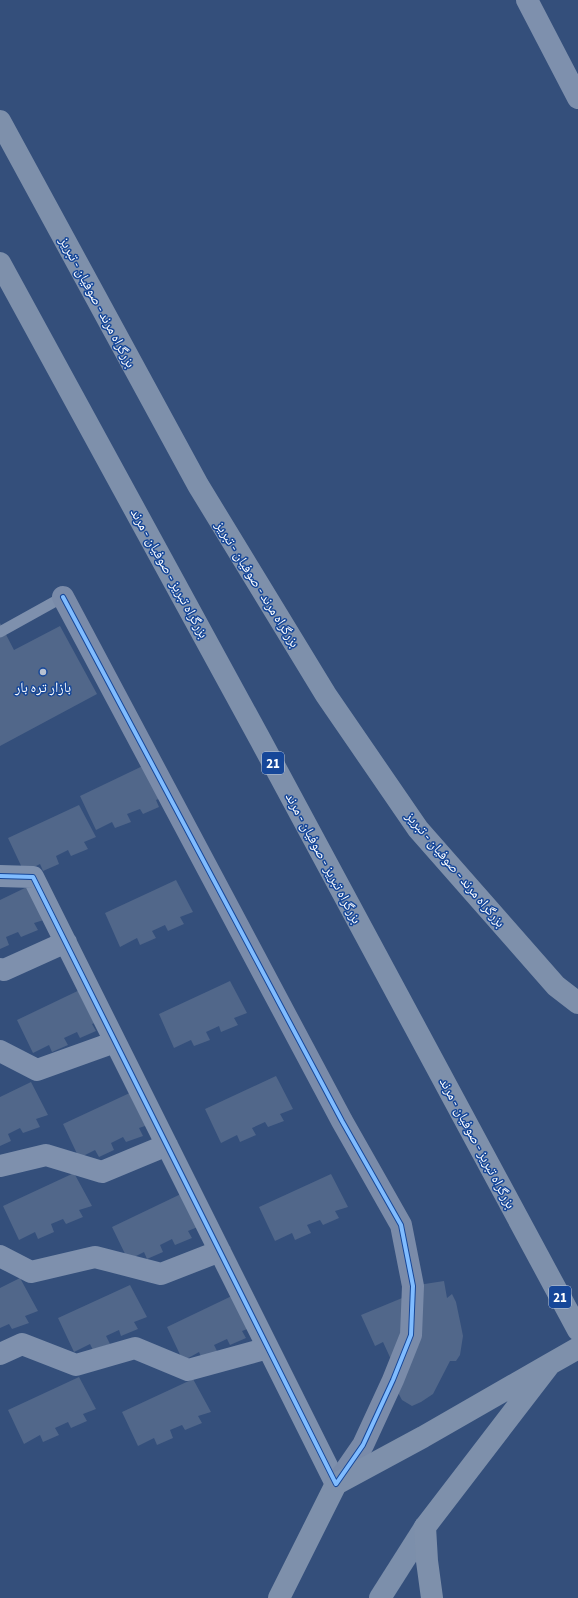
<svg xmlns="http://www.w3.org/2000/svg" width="578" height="1598" viewBox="0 0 578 1598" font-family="'Source Sans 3','Noto Naskh Arabic',sans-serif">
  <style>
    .building { fill: #51678a }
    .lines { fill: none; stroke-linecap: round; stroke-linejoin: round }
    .lane { stroke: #7e90ad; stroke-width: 11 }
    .street { stroke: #7e90ad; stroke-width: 22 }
    .secondary { stroke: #7a8ba9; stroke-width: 22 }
    .primary { stroke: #7c8fab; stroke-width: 22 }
    .highway { stroke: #7e90ab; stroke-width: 22 }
    .cycleway-casing { stroke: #164799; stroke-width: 6 }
    .cycleway { stroke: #80bcff; stroke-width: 4 }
    .poi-dot { fill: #b8c1d1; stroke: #164799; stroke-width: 1.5 }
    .labels { text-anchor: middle; stroke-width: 3; stroke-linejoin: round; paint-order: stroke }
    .shield { fill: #164799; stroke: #b9c8e0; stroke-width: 1 }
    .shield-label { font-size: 13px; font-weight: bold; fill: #fff }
    .street-label { font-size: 14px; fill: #fff; stroke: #164799 }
    .poi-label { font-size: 14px; fill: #fff; stroke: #164799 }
  </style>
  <rect width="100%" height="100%" fill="#344f7b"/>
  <path class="building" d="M0,623L14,650L60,626L97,694L0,746Z
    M151,762L168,795L156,800L159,807L143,814L140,809L127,814L131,822L115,828L112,822L96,830L80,796Z
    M79,805L96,837L84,842L88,849L71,856L68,850L56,856L59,864L43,871L40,864L24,872L8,838Z
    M176,880L193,912L180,917L184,924L168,931L165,925L152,931L156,938L140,945L137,938L120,947L105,913Z
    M29,886L47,919L34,923L38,930L21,937L18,932L6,937L9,945L0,949V900Z
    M230,981L247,1013L234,1018L238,1025L221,1032L219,1026L206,1032L210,1040L194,1046L191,1040L174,1048L159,1014Z
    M88,986L105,1019L92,1024L96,1031L80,1038L77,1032L64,1038L68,1045L52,1052L49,1045L33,1053L17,1020Z
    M276,1076L293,1109L280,1114L284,1121L268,1127L265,1122L252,1128L256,1135L240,1142L237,1135L221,1143L205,1109Z
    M31,1082L48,1115L36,1119L40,1127L23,1133L20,1128L8,1134L11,1141L0,1146V1097Z
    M134,1091L151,1124L139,1128L143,1136L126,1142L123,1137L111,1143L114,1150L99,1157L95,1150L79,1158L63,1124Z
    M74,1173L92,1206L79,1210L83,1217L66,1224L63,1219L51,1224L54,1232L38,1239L35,1232L19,1240L3,1206Z
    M331,1174L348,1207L335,1211L339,1218L323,1225L320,1220L307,1225L311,1233L295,1240L292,1233L275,1241L259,1207Z
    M183,1193L200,1226L188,1231L192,1238L175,1245L172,1239L160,1245L163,1252L147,1259L144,1252L128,1260L112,1227Z
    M20,1278L38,1311L25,1316L29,1323L12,1329L9,1324L0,1328V1288Z
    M444,1281L447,1298L452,1294L456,1302L461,1326L463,1336L460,1355L456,1361H450L433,1394L421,1402L412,1406L402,1400L391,1380L399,1377L383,1342L375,1346L361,1315L407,1296L405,1287Z
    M130,1285L147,1317L134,1322L138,1329L121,1336L119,1330L106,1336L110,1344L93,1350L90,1344L74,1352L58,1318Z
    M238,1293L255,1326L242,1331L246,1338L230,1345L227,1339L214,1345L218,1353L202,1359L199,1352L183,1361L167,1327Z
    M79,1377L96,1409L83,1414L87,1421L71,1428L68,1422L55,1428L59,1435L43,1442L40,1435L24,1444L8,1410Z
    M193,1379L211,1412L198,1416L202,1423L185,1430L182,1425L170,1430L173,1438L157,1445L154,1438L138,1446L122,1412Z"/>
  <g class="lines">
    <path class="lane" d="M0,632L63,597"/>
    <path class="street" d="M527,0L578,98
      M0,876L33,877L336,1484
      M0,969L4,970L66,942
      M0,1051L37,1070L115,1042
      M0,1166L46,1155L102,1172L167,1145
      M0,1256L31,1272L95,1257L161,1274L220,1251
      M0,1354L22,1344L76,1365L135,1348L188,1370L268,1348"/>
    <path class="secondary" d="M63,597L342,1121L401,1225L413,1286L411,1335L393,1380L363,1445L336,1484"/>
    <path class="primary" d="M380,1598L425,1527"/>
    <path class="highway" d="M0,121L198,485L326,695L418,829L556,986L578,1003
      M0,263L261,741L578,1330
      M279,1598L336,1484L423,1437L550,1364
      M432,1598L427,1561L425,1527L550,1364L578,1348"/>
    <g class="cycleway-casing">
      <path id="cycleway" d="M0,876L33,877L336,1484L363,1445L393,1380L411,1335L413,1286L401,1225L342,1121L63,597"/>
    </g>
    <use href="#cycleway" class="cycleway"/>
  </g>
  <circle class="poi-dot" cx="43" cy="672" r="4"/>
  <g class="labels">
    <g class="shield">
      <rect x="262" y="752" width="22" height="22" rx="3"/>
      <rect x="549" y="1286" width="22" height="22" rx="3"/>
    </g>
    <g class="shield-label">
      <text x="273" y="768">21</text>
      <text x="560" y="1302">21</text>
    </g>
    <g class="street-label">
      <text transform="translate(98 302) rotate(62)" y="5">بزرگراه مرند - صوفیان - تبریز</text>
      <text transform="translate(170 573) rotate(61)" y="5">بزرگراه تبریز - صوفیان - مرند</text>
      <text transform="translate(258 584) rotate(58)" y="5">بزرگراه مرند - صوفیان - تبریز</text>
      <text transform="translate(324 858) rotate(62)" y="5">بزرگراه تبریز - صوفیان - مرند</text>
      <text transform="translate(456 869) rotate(50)" y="5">بزرگراه مرند - صوفیان - تبریز</text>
      <text transform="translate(478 1143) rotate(62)" y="5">بزرگراه تبریز - صوفیان - مرند</text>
    </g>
    <g class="poi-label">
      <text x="43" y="692">بازار تره بار</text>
    </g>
  </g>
</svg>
